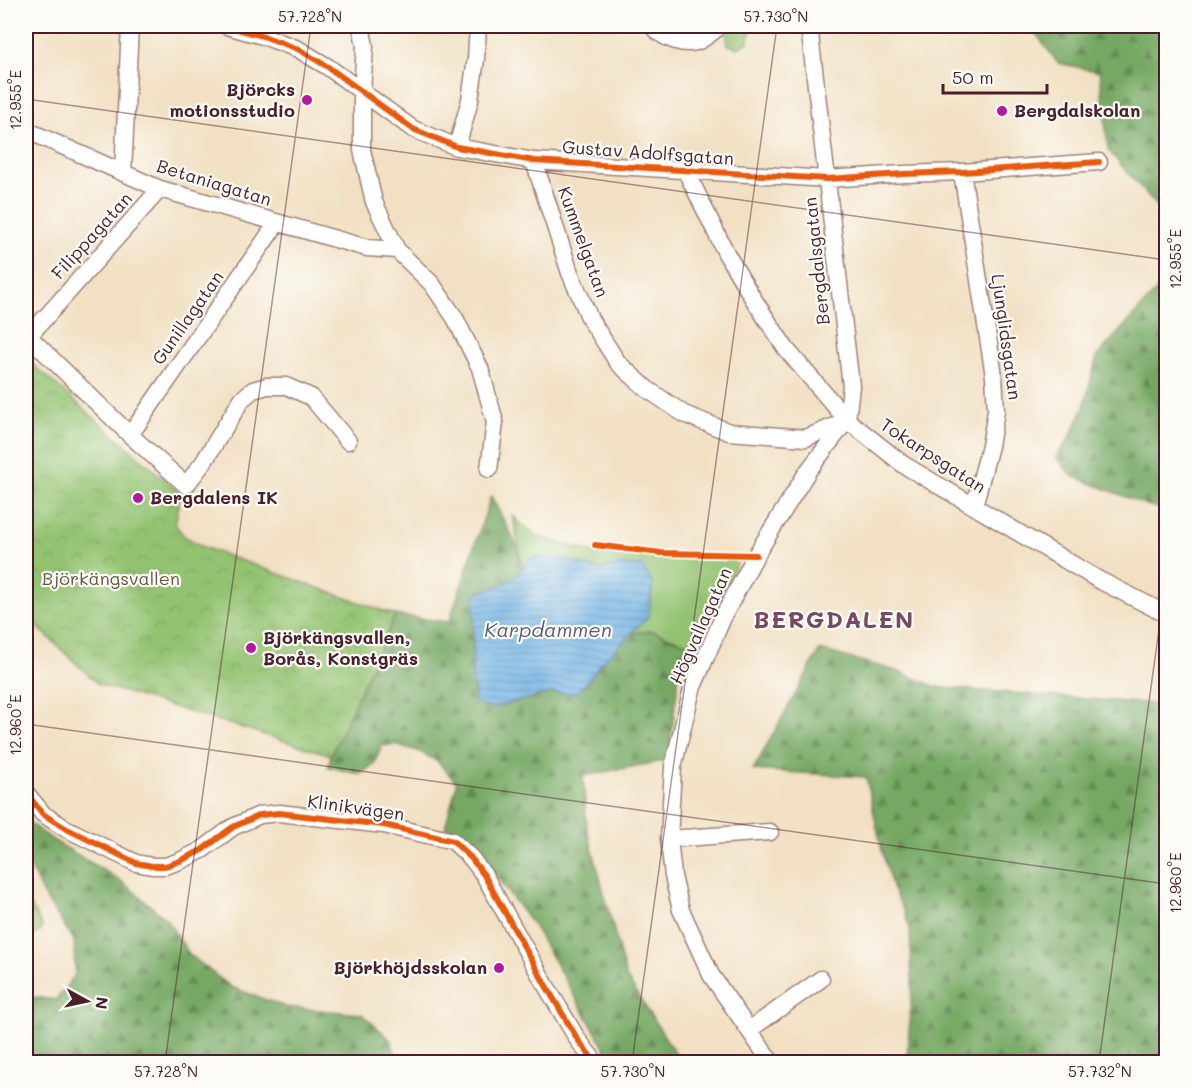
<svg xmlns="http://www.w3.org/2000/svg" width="1192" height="1088" viewBox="0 0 1192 1088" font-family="Mali,sans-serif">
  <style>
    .grass { fill: #93c271; stroke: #6e704e; stroke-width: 1.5 }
    .forest { fill: url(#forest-firs); stroke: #606447; stroke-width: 1.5 }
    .park { fill: url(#park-crowns); stroke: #6e704e; stroke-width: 1.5 }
    .water { fill: url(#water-rules); stroke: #5d6888; stroke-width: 1.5 }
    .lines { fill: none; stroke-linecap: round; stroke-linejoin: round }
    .street-casing { stroke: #9e8077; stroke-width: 19 }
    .street { stroke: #fff; stroke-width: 16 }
    .cycleway-casing { stroke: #fdfcf7; stroke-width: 10 }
    .cycleway { stroke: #e8590c; stroke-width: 6 }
    .ticks { fill: none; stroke: #4a1f2b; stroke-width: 1.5; stroke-opacity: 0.45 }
    .poi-dot { fill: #b5179e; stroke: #fdfcf7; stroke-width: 2 }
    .labels { text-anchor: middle; stroke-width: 4.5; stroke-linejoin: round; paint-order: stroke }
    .poi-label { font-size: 18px; font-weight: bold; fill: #4a1f2b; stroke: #fdfcf7; text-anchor: start }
    .street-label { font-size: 18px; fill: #4a1f2b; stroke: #fdfcf7 }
    .park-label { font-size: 18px; fill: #645844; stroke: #fdfcf7 }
    .water-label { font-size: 20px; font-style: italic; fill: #595a75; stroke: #fdfcf7 }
    .district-label { font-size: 24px; font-weight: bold; letter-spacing: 1.5px; fill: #794964; stroke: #fdfcf7 }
    .neatline { fill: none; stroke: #4a1f2b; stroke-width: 2 }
    .ticks-label { font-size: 15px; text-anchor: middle; fill: #4a1f2b }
  </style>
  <defs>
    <pattern id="forest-firs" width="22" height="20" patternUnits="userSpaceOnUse" patternTransform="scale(1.5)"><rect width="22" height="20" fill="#76a863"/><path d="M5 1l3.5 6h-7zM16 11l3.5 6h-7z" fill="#638852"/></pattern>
    <pattern id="park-crowns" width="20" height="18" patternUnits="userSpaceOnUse" patternTransform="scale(1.5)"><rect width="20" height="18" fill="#93c271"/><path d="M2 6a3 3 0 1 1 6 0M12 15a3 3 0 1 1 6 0" fill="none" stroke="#80a662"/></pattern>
    <pattern id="water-rules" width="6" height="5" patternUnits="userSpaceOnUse" patternTransform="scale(1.5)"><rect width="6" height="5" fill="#70b2e5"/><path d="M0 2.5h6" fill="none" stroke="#5e90ba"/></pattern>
  </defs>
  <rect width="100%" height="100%" fill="#fdfcf7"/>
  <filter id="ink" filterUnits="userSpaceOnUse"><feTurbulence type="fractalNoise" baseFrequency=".0167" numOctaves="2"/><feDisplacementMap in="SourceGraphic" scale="12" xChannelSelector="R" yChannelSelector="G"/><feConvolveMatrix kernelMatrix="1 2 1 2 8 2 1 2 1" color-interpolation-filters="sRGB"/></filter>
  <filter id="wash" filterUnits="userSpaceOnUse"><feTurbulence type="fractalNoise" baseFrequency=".008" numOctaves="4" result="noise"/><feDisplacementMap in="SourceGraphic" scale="24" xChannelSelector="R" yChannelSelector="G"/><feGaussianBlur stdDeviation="1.35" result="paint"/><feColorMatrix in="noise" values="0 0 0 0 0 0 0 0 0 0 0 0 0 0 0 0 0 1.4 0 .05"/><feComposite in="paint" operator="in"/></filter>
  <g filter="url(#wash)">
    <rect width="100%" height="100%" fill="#f1e0c3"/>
    <path class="grass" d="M664,26H701L693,35C682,34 672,32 664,26Z
      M732,26H752L748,42L738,48L728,45L727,36Z
      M513,515L518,522L539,537L595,553L706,557L739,560L709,616L690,659L680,645L628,636L622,565L599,570L567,560L523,571Z
      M26,902L31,906L42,926L40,932L33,935L26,934Z"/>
    <path class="forest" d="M1030,26H1166V216L1108,150L1100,72L1058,63Z
      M1166,280V510L1147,505L1072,476L1056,457L1068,441L1084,407L1097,356Z
      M491,496L516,544L523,573L505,584L475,594L472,676L491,708L550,693H576L589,680L600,664L629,633L653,631L694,646L680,668L668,760L583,776L587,828L626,977L681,1062H613L533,925L481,856L461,837L459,832L445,828L457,783L437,761L418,751L395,744L382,746L374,764L361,774L328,767L331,755L395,615L449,622Z
      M820,650L897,671L936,687L1166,705V1062H906L907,1060L912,986L910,928L903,909L893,890L882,851L866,777L753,770Z
      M26,822H28L56,842L120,880L166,919L190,955L231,987L286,1007L362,1014L392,1041L397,1062H26V996L56,1000L75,975L74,940L42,893L26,857Z"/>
    <path class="park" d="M30,362L179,492V506L175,524L184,536L203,547L395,615L331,755L98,684L26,616V366Z"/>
    <path class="water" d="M532,557L567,560L599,570L622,565L642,566L653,584L648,617L600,664L589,680L576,693H550L491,708L476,704L472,676L475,594C504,585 514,583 532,557Z"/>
  </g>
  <g filter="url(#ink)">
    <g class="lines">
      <g class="street-casing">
        <path id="street" d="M227,26L263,36L298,49L328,67L413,129L457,147L534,161L827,179L904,174L962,172L1099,162
          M361,26L365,46L362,92V150L374,202L397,250L432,284L455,318L480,368L495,422L489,469
          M652,26C661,37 681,46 696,42C703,40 710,34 716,29
          M809,26L851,386L847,420
          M26,130L160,189L367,248L397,250
          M457,147L470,100L476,59L478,26
          M534,161L570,273L590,319L618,363L647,389L684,414L729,432L806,438L846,421
          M686,171L727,255L754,300L786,349L847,420L904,465L1099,580L1166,614
          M962,172L994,376L996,411L990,446L974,506
          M123,173L130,26
          M26,334L130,435L186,485L203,463L242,399L253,390L267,386H286L311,397L348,441
          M28,337L160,189
          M130,435L277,223
          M26,793L43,814L65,828L136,863L152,866H165L180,861L202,850L233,827L260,815L279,813L384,825L453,841L471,858L484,875L545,984L578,1040L595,1062
          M669,839L770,832
          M749,1030L821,979
          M771,1062L711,975L681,910L673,876L669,839L673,767L692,689L724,615L756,555L808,471L847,420"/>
      </g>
      <use href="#street" class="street"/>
      <g class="cycleway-casing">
        <path id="cycleway" d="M227,26L263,36L298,49L328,67L413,129L457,147L534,161L827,179L904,174L962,172L1099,162
          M595,545L661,553L756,555
          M26,793L43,814L65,828L136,863L152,866H165L180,861L202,850L233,827L260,815L279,813L384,825L453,841L471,858L484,875L545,984L578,1040L595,1062"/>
      </g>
      <use href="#cycleway" class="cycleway"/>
    </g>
  </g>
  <path class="ticks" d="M26,99L1166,260M26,724L1166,884M165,1062L311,26M632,1062L777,26M1099,1062L1166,579"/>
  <g class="poi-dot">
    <circle cx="307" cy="100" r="6"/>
    <circle cx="1002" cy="111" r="6"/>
    <circle cx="138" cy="498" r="6"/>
    <circle cx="251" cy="648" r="6"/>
    <circle cx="499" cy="968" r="6"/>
  </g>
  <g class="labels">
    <g class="poi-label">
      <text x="295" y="96" text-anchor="end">Björcks<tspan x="295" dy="21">motionsstudio</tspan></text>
      <text x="1014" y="117">Bergdalskolan</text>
      <text x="150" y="504">Bergdalens IK</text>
      <text x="263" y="644">Björkängsvallen,<tspan x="263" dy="21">Borås, Konstgräs</tspan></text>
      <text x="487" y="974" text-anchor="end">Björkhöjdsskolan</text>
    </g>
    <g class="street-label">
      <text transform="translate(648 153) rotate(4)" y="6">Gustav Adolfsgatan</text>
      <text transform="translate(214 183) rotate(17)" y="6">Betaniagatan</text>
      <text transform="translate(92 236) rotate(-48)" y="6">Filippagatan</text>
      <text transform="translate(583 242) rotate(70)" y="6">Kummelgatan</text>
      <text transform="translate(817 261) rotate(-96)" y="6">Bergdalsgatan</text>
      <text transform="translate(188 318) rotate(-55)" y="6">Gunillagatan</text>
      <text transform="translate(1006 337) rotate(82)" y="6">Ljunglidsgatan</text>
      <text transform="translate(933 456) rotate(33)" y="6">Tokarpsgatan</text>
      <text transform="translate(701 626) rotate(-66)" y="6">Högvallagatan</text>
      <text transform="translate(356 808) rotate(8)" y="6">Klinikvägen</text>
    </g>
    <g class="park-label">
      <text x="111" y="585">Björkängsvallen</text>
    </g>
    <g class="water-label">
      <text x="548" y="637">Karpdammen</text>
    </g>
    <g class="district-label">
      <text x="834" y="628">BERGDALEN</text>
    </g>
  </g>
  <rect width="1192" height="1088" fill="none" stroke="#fdfcf7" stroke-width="66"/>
  <g transform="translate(87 1001) rotate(98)" stroke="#fdfcf7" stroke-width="4.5" paint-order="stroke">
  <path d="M0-4.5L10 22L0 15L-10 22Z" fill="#4a1f2b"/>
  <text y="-9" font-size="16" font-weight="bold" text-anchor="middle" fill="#4a1f2b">N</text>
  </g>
  <path d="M943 84v9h104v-9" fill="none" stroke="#4a1f2b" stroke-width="3"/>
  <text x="952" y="84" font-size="18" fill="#4a1f2b" stroke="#fdfcf7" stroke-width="4.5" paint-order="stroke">50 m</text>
  <rect x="33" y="33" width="1126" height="1022" class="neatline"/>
  <g class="ticks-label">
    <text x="310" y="22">57.728°N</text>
    <text x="776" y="22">57.730°N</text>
    <text transform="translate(16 100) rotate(-90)" y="5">12.955°E</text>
    <text transform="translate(1176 259) rotate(-90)" y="5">12.955°E</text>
    <text transform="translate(16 725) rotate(-90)" y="5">12.960°E</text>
    <text transform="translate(1176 883) rotate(-90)" y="5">12.960°E</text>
    <text x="166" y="1077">57.728°N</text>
    <text x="633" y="1077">57.730°N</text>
    <text x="1100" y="1077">57.732°N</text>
  </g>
</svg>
